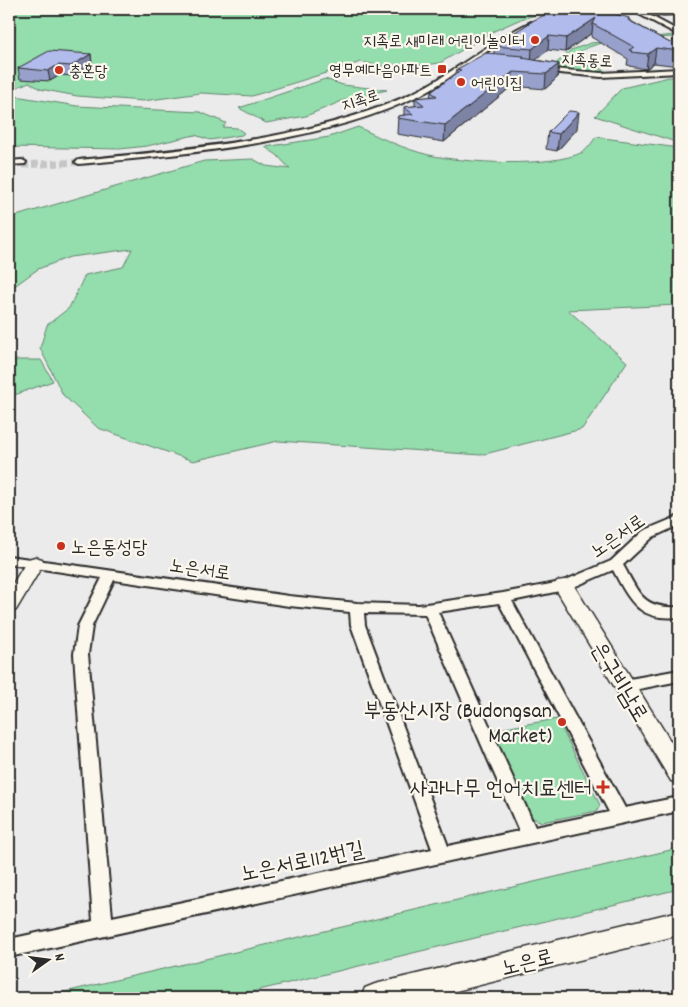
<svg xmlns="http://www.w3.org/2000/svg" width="688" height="1007" viewBox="0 0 688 1007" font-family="Dekko,'Poor Story',sans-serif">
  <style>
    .green { fill: #94ddac; stroke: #60846c }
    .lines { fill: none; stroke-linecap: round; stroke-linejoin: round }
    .street-tunnel { stroke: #c5c5c5; stroke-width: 7; stroke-dasharray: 7 3; stroke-linecap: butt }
    .street-casing { stroke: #2b2b2b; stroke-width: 4 }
    .secondary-casing { stroke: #2b2b2b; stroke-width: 3 }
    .street { fill: #fbf7ec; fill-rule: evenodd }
    .secondary { fill: #fbf7ec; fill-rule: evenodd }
    .wall { fill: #98a1cb; stroke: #2b2b2b }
    .shaded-wall { fill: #7c83a5; stroke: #2b2b2b }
    .building { fill: #b1bbec; stroke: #2b2b2b }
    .poi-dot { fill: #c8321e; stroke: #fbf7ec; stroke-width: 2 }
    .labels { text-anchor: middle; stroke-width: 4.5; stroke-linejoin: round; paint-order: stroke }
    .far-poi-label { font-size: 16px; fill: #2b2b2b; stroke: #fbf7ec; text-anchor: end }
    .far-street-label { font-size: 16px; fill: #2b2b2b; stroke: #fbf7ec }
    .street-label { font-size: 19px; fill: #2b2b2b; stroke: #fbf7ec }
    .poi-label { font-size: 19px; fill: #2b2b2b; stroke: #fbf7ec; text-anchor: start }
    .near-street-label { font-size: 22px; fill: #2b2b2b; stroke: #fbf7ec }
    .near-poi-label { font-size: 22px; fill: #2b2b2b; stroke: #fbf7ec; text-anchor: end }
  </style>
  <rect width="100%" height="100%" fill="#ecebec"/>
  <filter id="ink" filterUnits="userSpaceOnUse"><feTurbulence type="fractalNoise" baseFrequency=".02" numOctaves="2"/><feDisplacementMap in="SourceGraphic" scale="10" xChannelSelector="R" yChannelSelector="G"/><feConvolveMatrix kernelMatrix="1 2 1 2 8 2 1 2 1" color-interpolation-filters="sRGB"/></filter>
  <g filter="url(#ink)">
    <path class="green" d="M9,9H559L521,19L494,31L440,63L396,69L361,62L252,96L201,93L143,101L77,96L40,89L29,82L9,91Z
      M674,35L679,37C644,39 591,34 566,63L599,67L608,73L550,69L571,50L591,43Z
      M669,77L679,78V143L595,116L622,88Z
      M325,79L343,85L387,90L347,99L306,116L266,123L239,108Z
      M9,95L77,106L200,112L226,123L223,127L237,128L244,133L242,135L210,140L195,135L147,146L120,149L9,147Z
      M358,127C381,138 404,149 429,155C464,163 551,168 583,152C588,149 592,142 596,137L679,148V305L568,310L627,362L582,429L481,455L278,441L193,461L98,428L63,395L40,348L47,325L69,308L85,275L123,267L132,249L70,257L38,269L9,290V218L204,161L253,159L266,166L290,169L277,155L265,147L329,137Z
      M9,360H41L53,381L9,397Z
      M557,719L600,805L597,811L542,822L530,817L492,730Z
      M679,848V889L226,998H39Z"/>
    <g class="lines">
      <path class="street-tunnel" d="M22,165L79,162"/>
      <g class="street-casing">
        <path id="street" d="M613,9H636L643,12H679V14L649,15L679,31V35L631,10L587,13L585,12Z
          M531,22L536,23C526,30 513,34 502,41C475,59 449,80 420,95C323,143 186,154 79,164L75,162L79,160C187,149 316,140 415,92C456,72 490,41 531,22Z
          M541,68L601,73L679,69V73L601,77L539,71Z
          M22,160L26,162L25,164L9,165V161Z
          M679,516V525L653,537L623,565C639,593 642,609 679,607V617C639,621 630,602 613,570L569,589L512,601L625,808L679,797V811L9,957V939L93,921L74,654L78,626L102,578L9,564V556L289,596L357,603L419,605L503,593L561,582L611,561L643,531ZM114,580L289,606L350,612L351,625L432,849L112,917L88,654L92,626ZM499,603L609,812L535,827L438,612ZM364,613L425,614L519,831L448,846L365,625Z
          M679,670V681L624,692L619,690L616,686L619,682L624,680Z"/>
      </g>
      <g class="secondary-casing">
        <path id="secondary" d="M35,557L42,559L44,563L16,610L9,612V590L28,559Z
          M564,580L571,581L679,755V783L671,781L554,586L557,581Z
          M679,911V935L428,998H361L365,988L375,984Z"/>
      </g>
      <use href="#street" class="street"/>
      <use href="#secondary" class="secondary"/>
    </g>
    <path class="wall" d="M629,18V20L670,43L679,36V66L654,63L646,69L629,66V65H627L628,59L591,37L592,33L565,52L548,50L535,60L559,64L557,78L545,89L512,86L444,142L397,134L398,116L404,115V107L415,106V98L430,97L431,92L456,73L457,69L494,53V46L534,20Z
      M91,54L92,64L72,76L60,75L50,81L20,79L18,68Z
      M577,129L557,151L546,149L548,132Z
      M679,691V703L677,700Z"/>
    <path class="shaded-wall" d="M596,18L593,24L592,33L565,52L566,38Z
      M549,36L548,50L531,64L532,49Z
      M656,48L654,63L646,69L648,54Z
      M91,54L92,64L72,76L71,66Z
      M559,64L557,78L545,89L546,74Z
      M58,65L60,75L50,81L48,71Z
      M513,72L512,86L444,142L445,125Z
      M579,112L577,129L557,151L559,134Z"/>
    <path class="building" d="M563,9H598L629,18L628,20L670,43L679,36V51L656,48L648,54L631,52L632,51L629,50L634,47L593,24L596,18L566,38L549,36L532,49L494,46L534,20L555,10Z
      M49,51L91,54L71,66L58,65L48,71L18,68Z
      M486,53L524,56L522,58L559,64L546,74L513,72L445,125L397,118L398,116L413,114L404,107L424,105L415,98L437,96L431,92L461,70L457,69Z
      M569,111L579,112L559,134L548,132Z"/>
  </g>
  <g class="poi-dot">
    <circle cx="535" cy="40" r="5"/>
    <rect x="437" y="64" width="10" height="10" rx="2.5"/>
    <circle cx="59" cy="70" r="5"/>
    <circle cx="461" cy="82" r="5"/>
    <circle cx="61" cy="546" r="5"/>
    <circle cx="562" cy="722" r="5"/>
    <path d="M600.5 779.5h5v5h5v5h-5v5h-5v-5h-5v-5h5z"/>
  </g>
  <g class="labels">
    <g class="far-poi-label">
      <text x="525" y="46">지족로 새미래 어린이놀이터</text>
      <text x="432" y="75">영무예다음아파트</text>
      <text x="69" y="76" text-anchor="start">충혼당</text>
      <text x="471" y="88" text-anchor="start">어린이집</text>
    </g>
    <g class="far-street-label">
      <text transform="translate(587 59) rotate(3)" y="6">지족동로</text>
      <text transform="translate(360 99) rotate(-18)" y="6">지족로</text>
    </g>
    <g class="street-label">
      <text transform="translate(617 535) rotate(-35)" y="7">노은서로</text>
      <text transform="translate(200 568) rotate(8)" y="7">노은서로</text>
    </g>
    <g class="poi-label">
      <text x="71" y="553">노은동성당</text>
    </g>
    <g class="near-street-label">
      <text transform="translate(621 681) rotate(59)" y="8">은구비남로</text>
      <text transform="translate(302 860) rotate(-12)" y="8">노은서로112번길</text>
      <text transform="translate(527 961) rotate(-14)" y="8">노은로</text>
    </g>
    <g class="near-poi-label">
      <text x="552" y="717">부동산시장 (Budongsan<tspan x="552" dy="25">Market)</tspan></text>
      <text x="592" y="795">사과나무 언어치료센터</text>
    </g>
  </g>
  <rect width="688" height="1007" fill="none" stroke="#fbf7ec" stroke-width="30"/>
  <rect x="15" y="15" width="658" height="977" fill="none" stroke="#2b2b2b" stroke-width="2" filter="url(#ink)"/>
  <g transform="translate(48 960) rotate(76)" stroke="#fbf7ec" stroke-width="4" paint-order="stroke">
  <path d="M0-4L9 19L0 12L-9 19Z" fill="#2b2b2b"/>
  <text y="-8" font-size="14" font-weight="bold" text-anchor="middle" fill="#2b2b2b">N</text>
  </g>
</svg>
